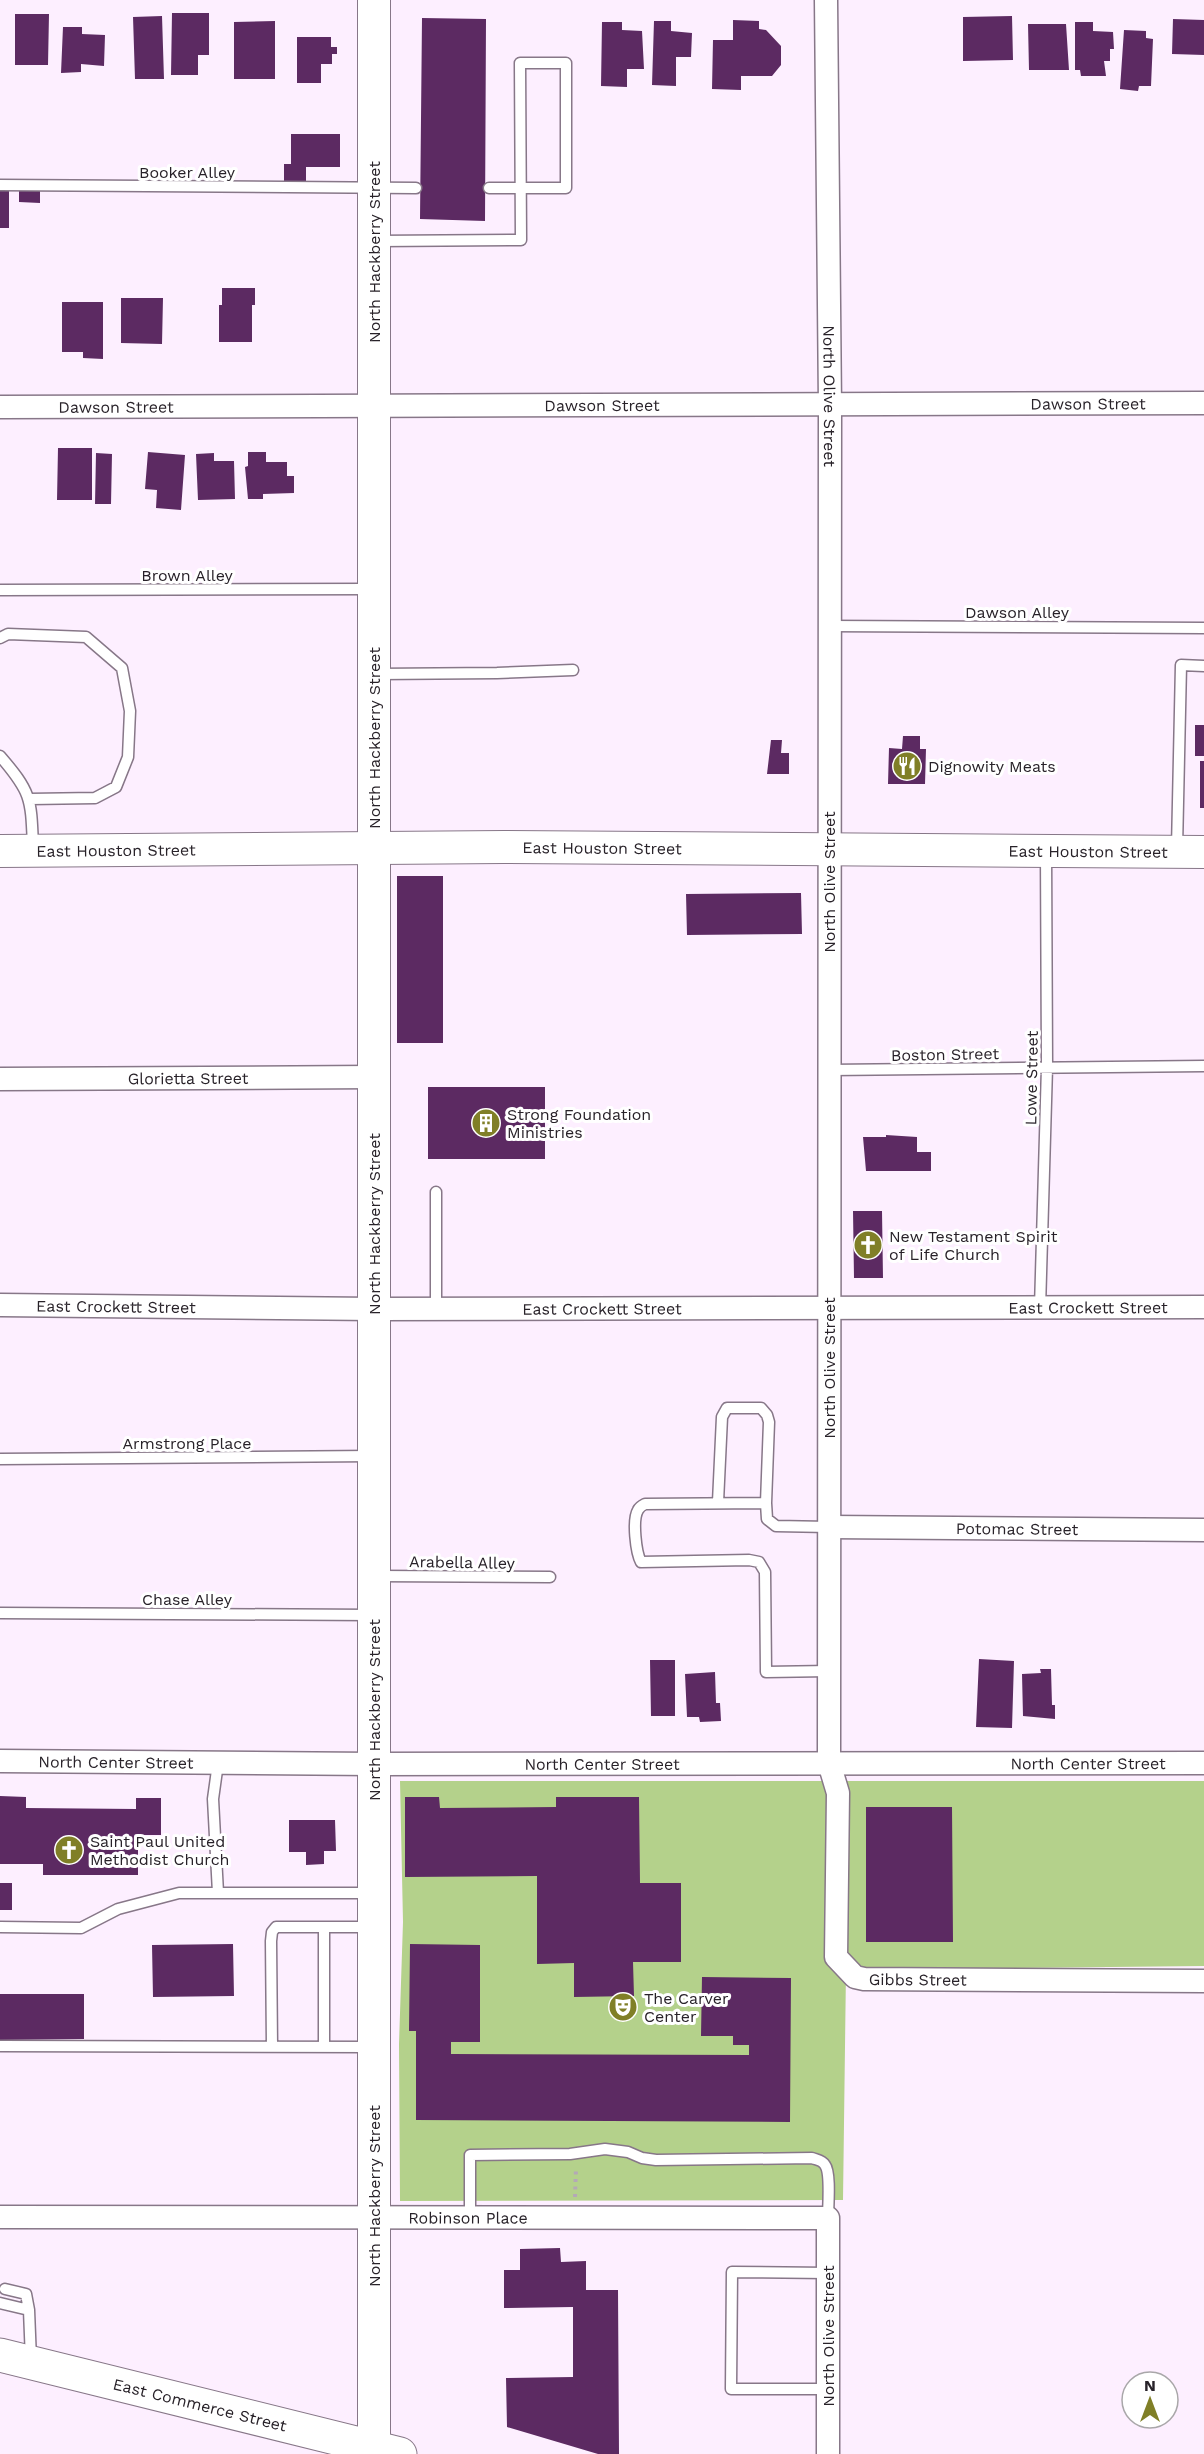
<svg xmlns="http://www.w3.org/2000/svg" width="1204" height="2454" viewBox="0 0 1204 2454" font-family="'Work Sans',sans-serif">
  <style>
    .green { fill: #b4d18b }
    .building { fill: #5c2a62 }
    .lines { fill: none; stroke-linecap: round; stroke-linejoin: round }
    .lane-casing { stroke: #877788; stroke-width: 13 }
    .street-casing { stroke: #877788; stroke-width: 25 }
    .secondary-casing { stroke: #877788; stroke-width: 34 }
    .primary-casing { stroke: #877788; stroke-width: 35 }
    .path { stroke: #b4a9b6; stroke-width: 4; stroke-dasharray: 3 4.5; stroke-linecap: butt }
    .lane { stroke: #fff; stroke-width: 10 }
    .street { stroke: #fff; stroke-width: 22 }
    .secondary { stroke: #fff; stroke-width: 32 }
    .primary { stroke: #fff; stroke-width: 33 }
    .labels { text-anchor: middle; stroke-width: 6; stroke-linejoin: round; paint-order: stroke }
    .street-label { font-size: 16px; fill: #282229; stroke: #fff }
    .poi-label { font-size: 16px; fill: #282229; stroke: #fff; text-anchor: start }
  </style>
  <rect width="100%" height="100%" fill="#fdefff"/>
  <path class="green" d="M400,1781H1204V1966L846,1970L843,2200L400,2201L399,2044L403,1922Z"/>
  <path class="building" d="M172,13H209V55H198V75H171Z
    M15,14H49L48,65H15Z
    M162,16L164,79H135L133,17Z
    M1012,16L1013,60L963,61V17Z
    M422,18L486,19L485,221L420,219Z
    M1173,19L1204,20V55L1172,54Z
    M733,20L759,21V29L766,30L781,46V65L772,76H741V90L712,89L713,40H733Z
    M275,21V79H234V22Z
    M654,21H671V31L692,33L691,57H676V86L652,85Z
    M602,22H622V30L642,31L644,69H627V87L601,86Z
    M1075,22H1093V31L1113,32L1114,49H1110V61H1104L1106,76H1081L1080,70H1075Z
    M1028,24H1066L1069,70H1029Z
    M63,27H82V34L105,35L104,66L81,64V72L61,73Z
    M1124,30L1146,31V38L1153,39L1151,86H1139L1138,91L1120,89Z
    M297,37H331V47H337V54H332V64H321V83H297Z
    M291,134H340V167H306V182H284V164H291Z
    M0,190H9V228H0Z
    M19,190H40V203L19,202Z
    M222,288H255V305H252V342H219V305H222Z
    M121,298H163L162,344L121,343Z
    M62,302H103V359L83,358V352H62Z
    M58,448H92V500H57Z
    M148,452L185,455L181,510L156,508L157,490L145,489Z
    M248,452H266V462H287V476H294V493L263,494V499H248L245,467L248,466Z
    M96,453L112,454L111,504H95Z
    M214,453V461H234L235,499L198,500L196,454Z
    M1195,725H1204V756H1195Z
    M903,736H920V749H926L925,784H888L889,748L902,749Z
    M771,740H782L781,753H789V774H767Z
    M1200,761H1204V808H1200Z
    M397,876H443V1043H397Z
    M801,893L802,934L687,935L686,894Z
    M428,1087H545V1159H428Z
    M886,1135L917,1137V1152H931V1171H866L863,1137H886Z
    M853,1211H882L883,1278H854Z
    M979,1659L1014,1661L1012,1728L976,1727Z
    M650,1660H675V1716H651Z
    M1040,1669H1051L1052,1705H1055V1719L1023,1716L1022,1674L1041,1673Z
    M715,1672L716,1703H720L721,1721L700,1722L699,1717H687L685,1674Z
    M0,1796L26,1797V1808L136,1809V1798H161V1835H138V1875H43V1864H0Z
    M405,1797H439L440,1808L556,1807V1797H639L640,1883H681V1962H633L634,1996L574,1997V1963L537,1964V1876L405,1877Z
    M866,1807H952L953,1942H866Z
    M289,1820H335L336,1851H324V1864L306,1865V1852H289Z
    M0,1883H12V1910H0Z
    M233,1944L234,1996L153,1997L152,1945Z
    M410,1944L480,1945V2042H451V2054L749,2055V2045H733V2036H701L702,1977L791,1978L790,2122L416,2120V2031H409Z
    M0,1994H84V2039L0,2040Z
    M560,2248L561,2262L586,2261V2290H618L619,2454H598L507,2427L506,2378L573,2377V2307L504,2308V2270H520V2249Z"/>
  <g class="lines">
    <g class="lane-casing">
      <path id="lane" d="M0,185L416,188
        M377,241L521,240L520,63H566V188H489
        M0,590L372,589
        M829,626L1204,628
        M0,638L8,634L86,637L122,668L130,711L128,757L116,787L95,798L30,799
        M377,674L497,673L573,670
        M0,756C32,793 31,799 33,847
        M1177,848L1181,665L1204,666
        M829,1070L1204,1066
        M436,1192V1309
        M1040,1308L1047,1067L1046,852
        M0,1459L372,1456
        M718,1502L722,1417L727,1408H761L767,1415L769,1422L766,1503
        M377,1576L550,1577
        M0,1613L372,1615
        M829,1671L766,1672L765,1572L759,1562L749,1560L641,1562C636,1553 632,1520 638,1510C639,1508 643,1505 645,1504L766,1503L767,1519L776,1526L829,1527
        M218,1763L213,1799L218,1893
        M0,1927L81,1928L118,1909L179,1893H371
        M0,2046L372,2047
        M272,2046L271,1941L272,1932L276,1927H371
        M324,2047V1927
        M470,2217V2155L570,2154L605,2149L628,2152L642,2158L656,2160L812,2158C817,2160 822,2160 825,2165C831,2173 828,2206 828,2218
        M828,2273L732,2272L731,2389H828
        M5,2289L26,2294L29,2310
        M0,2303L29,2310L31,2360"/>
    </g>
    <g class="street-casing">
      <g id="street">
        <path id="s1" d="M826,0L830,406L829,1763L838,1793L836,1957L855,1977L864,1979L1204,1981"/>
        <path id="s2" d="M0,407L1204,403"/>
        <path id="s3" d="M0,1079L374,1077"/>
        <path id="s4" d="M0,1305L374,1309L1204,1307"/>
        <path id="s5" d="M829,1527L1204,1530"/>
        <path id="s6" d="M0,1761L374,1764L1204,1763"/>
        <path id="s7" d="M0,2217L828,2218V2454"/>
      </g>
    </g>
    <g class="secondary-casing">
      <g id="secondary">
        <path d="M374,0V2454"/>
        <path id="s8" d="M0,851L504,847L1204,852"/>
      </g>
    </g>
    <g class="primary-casing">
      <g id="primary">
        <path id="s9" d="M0,2355L400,2454"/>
      </g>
    </g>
    <path class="path" d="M575,2197L576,2168"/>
    <use href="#lane" class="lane"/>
    <use href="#street" class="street"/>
    <use href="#secondary" class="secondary"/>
    <use href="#primary" class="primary"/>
  </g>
  <defs>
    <g id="restaurant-disc" transform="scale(1.5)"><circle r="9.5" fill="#807f27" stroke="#fff"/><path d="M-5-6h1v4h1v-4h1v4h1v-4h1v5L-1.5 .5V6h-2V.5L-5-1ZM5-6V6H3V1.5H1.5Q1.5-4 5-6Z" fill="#fff"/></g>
    <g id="building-disc" transform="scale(1.5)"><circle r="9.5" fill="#807f27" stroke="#fff"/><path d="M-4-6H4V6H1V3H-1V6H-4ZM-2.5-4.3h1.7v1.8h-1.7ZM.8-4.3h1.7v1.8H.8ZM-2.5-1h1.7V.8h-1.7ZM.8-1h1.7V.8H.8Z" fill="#fff"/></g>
    <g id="church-disc" transform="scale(1.5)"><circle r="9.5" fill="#807f27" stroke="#fff"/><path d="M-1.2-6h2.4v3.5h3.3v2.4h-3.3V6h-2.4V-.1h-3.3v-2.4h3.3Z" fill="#fff"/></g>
    <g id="theatre-disc" transform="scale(1.5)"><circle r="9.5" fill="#807f27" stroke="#fff"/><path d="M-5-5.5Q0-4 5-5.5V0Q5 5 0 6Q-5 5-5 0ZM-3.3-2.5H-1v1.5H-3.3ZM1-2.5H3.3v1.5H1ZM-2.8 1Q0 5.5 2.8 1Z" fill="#fff"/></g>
  </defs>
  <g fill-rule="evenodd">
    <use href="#restaurant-disc" x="907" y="766"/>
    <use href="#building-disc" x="486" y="1123"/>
    <use href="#church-disc" x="868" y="1245"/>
    <use href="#church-disc" x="69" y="1850"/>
    <use href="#theatre-disc" x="623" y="2007"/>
  </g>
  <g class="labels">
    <g class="street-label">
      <text x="187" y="178">Booker Alley</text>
      <text transform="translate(374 252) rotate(-90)" y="6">North Hackberry Street</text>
      <text dy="6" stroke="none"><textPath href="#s1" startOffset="396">North Olive Street</textPath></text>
      <text dy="6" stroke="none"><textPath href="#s2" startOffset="1088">Dawson Street</textPath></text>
      <text dy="6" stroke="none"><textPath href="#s2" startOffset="602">Dawson Street</textPath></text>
      <text dy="6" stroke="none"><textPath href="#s2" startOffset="116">Dawson Street</textPath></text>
      <text x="187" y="581">Brown Alley</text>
      <text x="1017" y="618">Dawson Alley</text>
      <text transform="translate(374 738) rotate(-90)" y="6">North Hackberry Street</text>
      <text dy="6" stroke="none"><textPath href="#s8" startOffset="602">East Houston Street</textPath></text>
      <text dy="6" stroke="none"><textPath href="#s8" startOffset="116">East Houston Street</textPath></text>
      <text dy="6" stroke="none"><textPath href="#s8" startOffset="1088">East Houston Street</textPath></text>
      <text transform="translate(829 882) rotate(-90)" y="6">North Olive Street</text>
      <text transform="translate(945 1054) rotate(-1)" y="6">Boston Street</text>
      <text dy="6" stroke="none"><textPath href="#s3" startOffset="188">Glorietta Street</textPath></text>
      <text transform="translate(1031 1078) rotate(-89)" y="6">Lowe Street</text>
      <text transform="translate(374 1224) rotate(-90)" y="6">North Hackberry Street</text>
      <text dy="6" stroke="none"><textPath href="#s4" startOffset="116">East Crockett Street</textPath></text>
      <text dy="6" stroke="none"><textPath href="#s4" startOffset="1088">East Crockett Street</textPath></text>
      <text dy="6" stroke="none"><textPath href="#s4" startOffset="602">East Crockett Street</textPath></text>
      <text transform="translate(829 1368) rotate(-90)" y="6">North Olive Street</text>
      <text x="187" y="1449">Armstrong Place</text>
      <text dy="6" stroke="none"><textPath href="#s5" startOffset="188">Potomac Street</textPath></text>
      <text transform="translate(462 1562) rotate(1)" y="6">Arabella Alley</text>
      <text x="187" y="1605">Chase Alley</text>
      <text transform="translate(374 1710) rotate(-90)" y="6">North Hackberry Street</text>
      <text dy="6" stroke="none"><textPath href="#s6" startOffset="116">North Center Street</textPath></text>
      <text dy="6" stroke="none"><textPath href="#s6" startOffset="602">North Center Street</textPath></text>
      <text dy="6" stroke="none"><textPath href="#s6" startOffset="1088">North Center Street</textPath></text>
      <text dy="6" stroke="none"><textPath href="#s1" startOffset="2049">Gibbs Street</textPath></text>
      <text transform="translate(374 2196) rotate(-90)" y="6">North Hackberry Street</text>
      <text dy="6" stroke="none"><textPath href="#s7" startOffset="468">Robinson Place</textPath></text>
      <text transform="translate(828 2336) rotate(-90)" y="6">North Olive Street</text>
      <text dy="6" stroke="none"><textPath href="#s9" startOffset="206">East Commerce Street</textPath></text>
    </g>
    <g class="poi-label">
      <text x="928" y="772">Dignowity Meats</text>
      <text x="507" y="1120">Strong Foundation<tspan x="507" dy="18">Ministries</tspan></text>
      <text x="889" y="1242">New Testament Spirit<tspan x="889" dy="18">of Life Church</tspan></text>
      <text x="90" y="1847">Saint Paul United<tspan x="90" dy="18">Methodist Church</tspan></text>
      <text x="644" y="2004">The Carver<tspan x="644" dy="18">Center</tspan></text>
    </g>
  </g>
  <g transform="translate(1150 2400)"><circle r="28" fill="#ffffff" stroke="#a9a7a9" stroke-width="1.5"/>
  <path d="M0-4.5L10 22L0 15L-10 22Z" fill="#807f27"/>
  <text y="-9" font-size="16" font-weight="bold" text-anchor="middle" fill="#282229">N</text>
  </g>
</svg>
